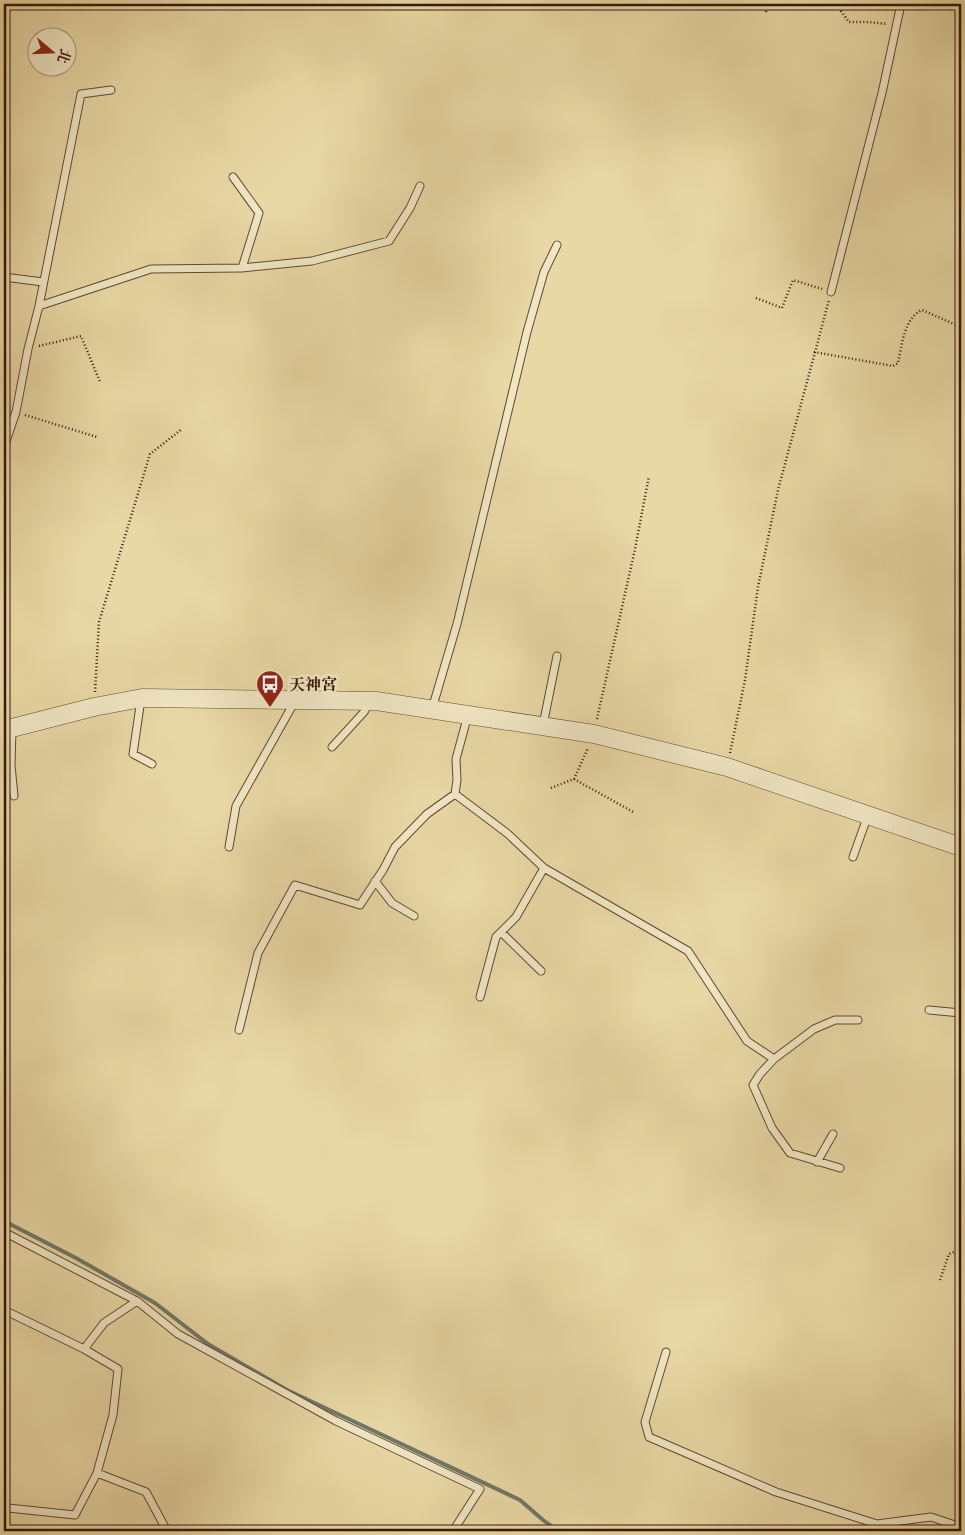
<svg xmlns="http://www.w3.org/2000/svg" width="965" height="1535" viewBox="0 0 965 1535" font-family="'EB Garamond','Noto Serif TC',serif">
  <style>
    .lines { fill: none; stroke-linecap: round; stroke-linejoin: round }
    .stream { stroke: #717869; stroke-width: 4 }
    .service-casing { stroke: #634731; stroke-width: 9 }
    .tertiary-casing { stroke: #634731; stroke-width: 19 }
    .path { stroke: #37170a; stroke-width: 2.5; stroke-dasharray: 1 2.5; stroke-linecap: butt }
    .service { stroke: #f0e6c4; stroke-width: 7 }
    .tertiary { stroke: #f0e6c4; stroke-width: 18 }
    .labels { text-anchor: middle; stroke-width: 5; stroke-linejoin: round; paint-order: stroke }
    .poi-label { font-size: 16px; font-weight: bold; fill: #37170a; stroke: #f0e6c4; text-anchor: start }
  </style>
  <rect width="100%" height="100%" fill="#e8d8a5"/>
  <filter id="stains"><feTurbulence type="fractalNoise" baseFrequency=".004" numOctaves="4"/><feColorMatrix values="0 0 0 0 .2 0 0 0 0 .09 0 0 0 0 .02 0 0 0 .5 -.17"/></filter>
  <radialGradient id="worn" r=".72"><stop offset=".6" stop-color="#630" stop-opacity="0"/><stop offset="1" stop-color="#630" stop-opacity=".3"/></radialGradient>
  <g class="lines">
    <path class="stream" d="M4,1221L76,1258L155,1303L208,1344L287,1390L520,1500L543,1520L558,1531"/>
    <g class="service-casing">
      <path id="service" d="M233,177L259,213L242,268
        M4,277L43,282
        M831,292L882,93L901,4
        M39,306L151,269L242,268L312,261L389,241L410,208L420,186
        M4,447L16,412L28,349L39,306L81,94L111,90
        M141,699L133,754L152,764
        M432,709L457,624L527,332L544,272L557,245
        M468,715L456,759L457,780L455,794L508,834L544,868L688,951L747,1041L774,1059L760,1074L753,1085L772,1128L790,1153L840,1168
        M543,725L557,656
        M12,729L11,765L14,796
        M332,747L364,712L369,703
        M229,847L236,806L295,701
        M853,857L868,815
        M375,881L392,903L414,916
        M501,932L541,971
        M480,997L496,937L516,917L544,868
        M929,1010L961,1013
        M239,1030L258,953L295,885L360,905L383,870L395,847L427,814L455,794
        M774,1059L814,1029L835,1020H858
        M817,1162L833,1134
        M4,1232L137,1301L178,1334L336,1421L480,1489L453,1531
        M137,1301L104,1323L84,1349L118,1369L113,1415L97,1473L146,1492L167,1531
        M4,1310L84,1349
        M666,1352L645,1422L649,1437L776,1492L877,1524L931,1517L961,1527
        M8,1508L75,1515L97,1473"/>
    </g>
    <g class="tertiary-casing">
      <path id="tertiary" d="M4,730L94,707L142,698L376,701L594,734L727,767L961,847"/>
    </g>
    <path class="path" d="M842,4L841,11L849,22H869L887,24
      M766,12L768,4
      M756,298L782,308L793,280L822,289
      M39,346L81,336L100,382
      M814,352L893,366L898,363C902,345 904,318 922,310L961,327
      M25,415L97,437
      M95,692L99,622L150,454L182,429
      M597,719L635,549L649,476
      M730,753L745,680L758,587L778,490L829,300
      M574,779L635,813
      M551,788L574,779L588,748
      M940,1280L949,1254L961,1249"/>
    <use href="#service" class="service"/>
    <use href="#tertiary" class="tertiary"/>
  </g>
  <defs>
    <g id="bus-pin" transform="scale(1.4375)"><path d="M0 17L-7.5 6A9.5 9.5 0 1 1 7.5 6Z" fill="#8f2418" stroke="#f0e6c4"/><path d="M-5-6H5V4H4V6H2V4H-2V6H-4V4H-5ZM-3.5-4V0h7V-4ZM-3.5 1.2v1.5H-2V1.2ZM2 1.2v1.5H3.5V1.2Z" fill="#fff"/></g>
  </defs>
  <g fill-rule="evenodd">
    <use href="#bus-pin" x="270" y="684"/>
  </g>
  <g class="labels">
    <g class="poi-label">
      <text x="289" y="690">天神宮</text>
    </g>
  </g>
  <rect width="965" height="1535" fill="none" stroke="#e8d8a5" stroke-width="20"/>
  <rect x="5" y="5" width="955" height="1525" fill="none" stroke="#37170a" stroke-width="2.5"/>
  <rect x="10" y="10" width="945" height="1515" fill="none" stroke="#37170a"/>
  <g transform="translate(52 52) rotate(109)"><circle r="24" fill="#f0e6c4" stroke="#a6937a"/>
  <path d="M0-4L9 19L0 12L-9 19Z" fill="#8f2418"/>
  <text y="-8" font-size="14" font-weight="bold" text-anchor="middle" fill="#37170a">北</text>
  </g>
  <rect width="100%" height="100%" filter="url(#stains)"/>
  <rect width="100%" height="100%" fill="url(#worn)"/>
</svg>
